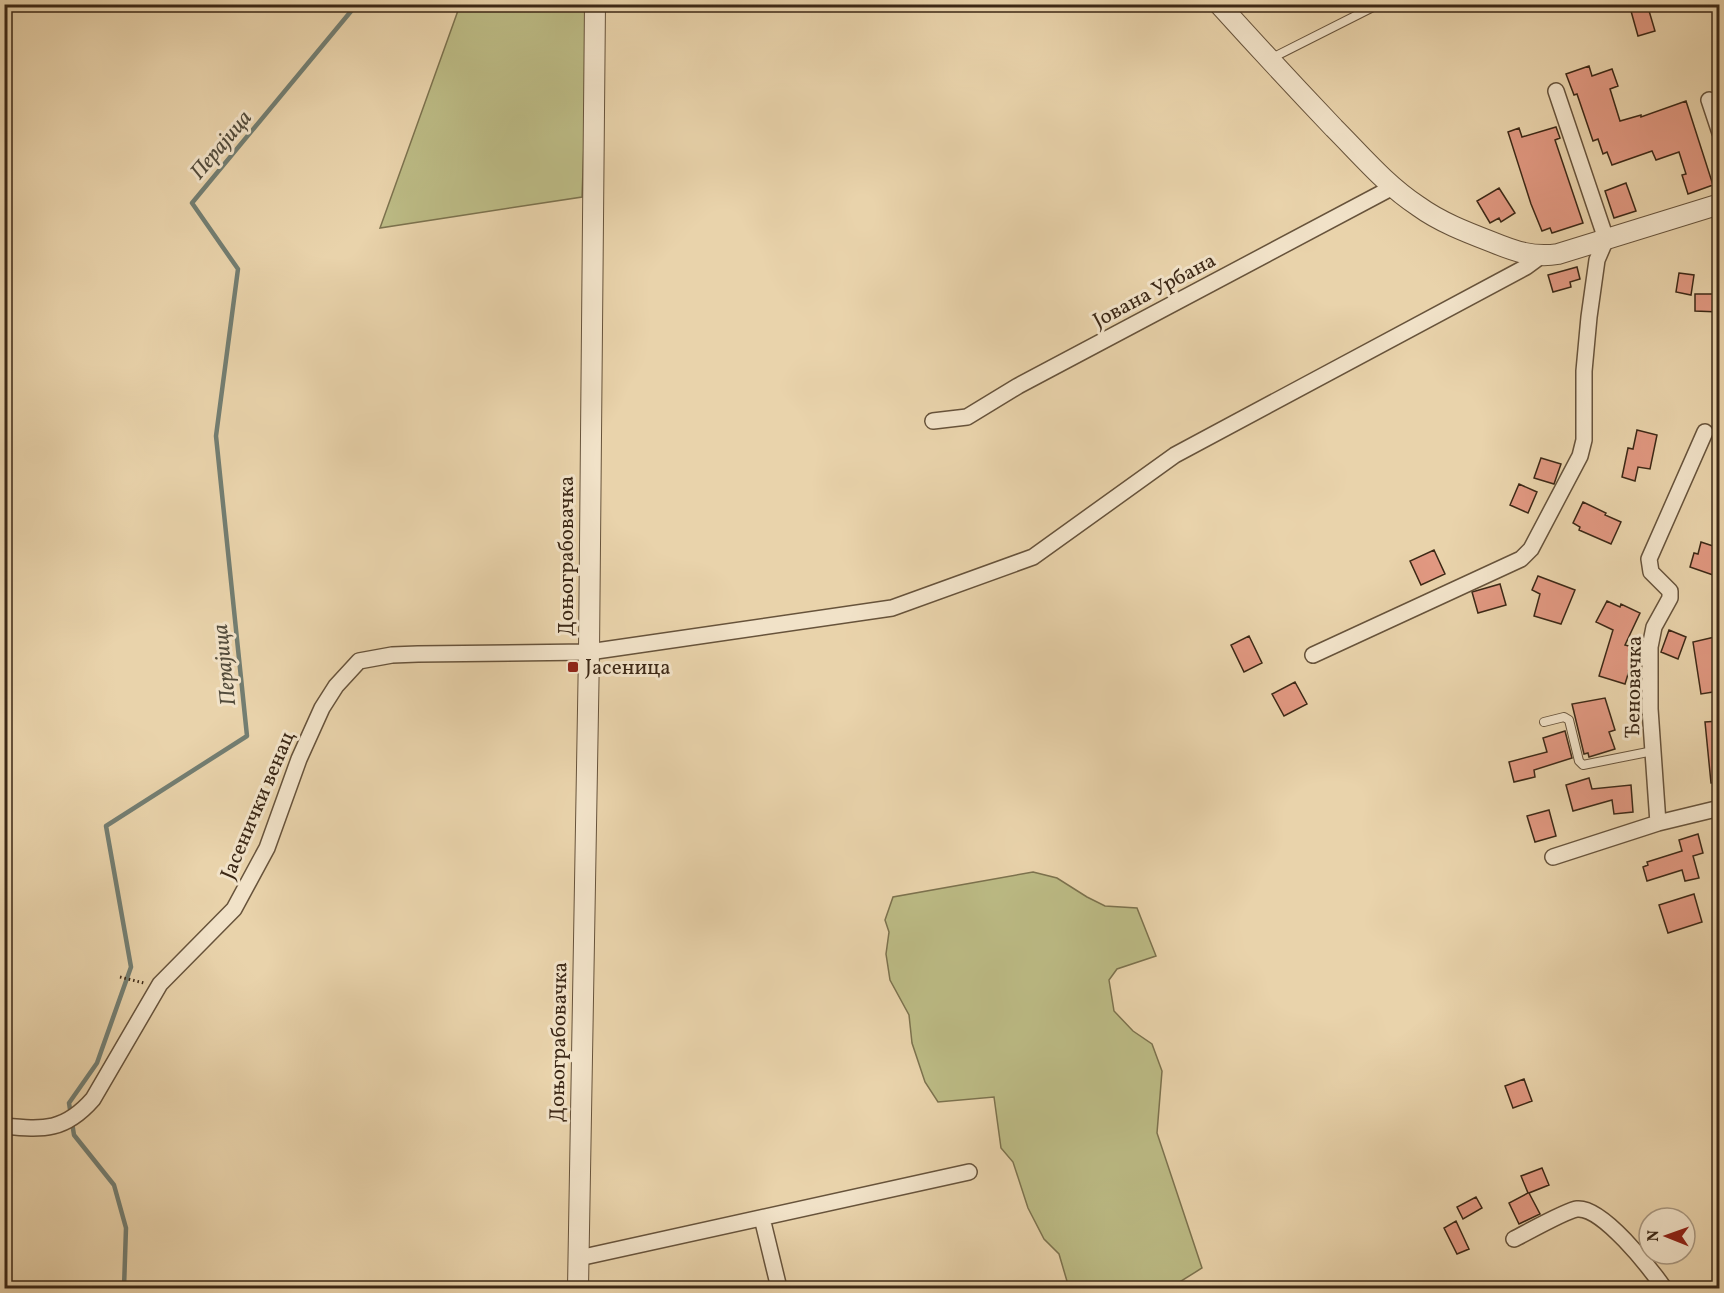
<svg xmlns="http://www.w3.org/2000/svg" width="1724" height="1293" viewBox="0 0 1724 1293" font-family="Vollkorn,serif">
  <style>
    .green { fill: #bcbb85; stroke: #7c724e; stroke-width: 1.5 }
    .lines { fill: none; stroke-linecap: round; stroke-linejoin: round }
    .stream { stroke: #737e72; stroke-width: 4.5 }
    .building { fill: #e19881; stroke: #3c2816; stroke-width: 1.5 }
    .service-casing { stroke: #67533b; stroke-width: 10 }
    .minor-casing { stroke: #67533b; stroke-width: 18 }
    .tertiary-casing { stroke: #67533b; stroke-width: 22 }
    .path { stroke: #3c2816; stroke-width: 3; stroke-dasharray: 1.5 3; stroke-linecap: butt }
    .service { stroke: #f1e2c8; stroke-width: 8 }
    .minor { stroke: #f1e2c8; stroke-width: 15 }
    .tertiary { stroke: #f1e2c8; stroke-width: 20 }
    .poi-dot { fill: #8f2418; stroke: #f1e2c8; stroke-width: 2 }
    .labels { text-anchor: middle; stroke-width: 6; stroke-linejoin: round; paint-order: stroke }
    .street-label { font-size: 21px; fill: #3c2816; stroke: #f1e2c8 }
    .poi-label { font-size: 21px; fill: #3c2816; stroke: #f1e2c8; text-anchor: start }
    .water-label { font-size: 22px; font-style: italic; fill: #534c3c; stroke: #f1e2c8 }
  </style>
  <rect width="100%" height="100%" fill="#e9d3ab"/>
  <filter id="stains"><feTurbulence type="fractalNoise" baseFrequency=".00333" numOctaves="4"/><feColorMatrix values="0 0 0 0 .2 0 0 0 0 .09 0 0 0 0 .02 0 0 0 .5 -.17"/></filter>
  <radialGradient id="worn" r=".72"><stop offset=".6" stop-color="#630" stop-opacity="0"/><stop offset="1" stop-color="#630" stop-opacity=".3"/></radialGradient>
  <path class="green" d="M460,5H584L588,39L582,197L380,228Z
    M1033,872L1057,878L1087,897L1105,906L1137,908L1156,956L1117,969L1109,980L1114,1011L1133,1031L1152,1044L1162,1071L1157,1133L1202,1268L1170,1288H1069L1059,1254L1044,1239L1028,1208L1013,1162L1001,1148L994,1097L938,1102L925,1082L912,1043L909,1015L890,980L886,954L889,932L885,920L893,897Z"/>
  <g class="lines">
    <path class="stream" d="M124,1288L126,1228L114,1185L74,1135L69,1103L97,1063L131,967L106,826L247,736L216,436L238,269L192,203L357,4"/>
  </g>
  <path class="building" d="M1629,4H1647L1655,31L1638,36Z
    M1589,66L1592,76L1612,69L1618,86L1610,89L1620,121L1641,115V117L1686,101L1713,185L1688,194L1682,175L1686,174L1679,152L1656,160L1652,151L1612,165L1607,152L1603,154L1598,139L1593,141L1577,94L1574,95L1566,74Z
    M1556,127L1560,138L1555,140L1583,223L1552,233L1550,228L1542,231L1531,204L1508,132L1519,128L1522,137Z
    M1626,183L1636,211L1614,218L1605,191Z
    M1499,188L1515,213L1501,222L1499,218L1490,223L1477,201Z
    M1577,267L1580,279L1570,282L1571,287L1553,292L1548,275Z
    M1679,273L1694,275L1691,295L1676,292Z
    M1695,294H1719V312L1695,311Z
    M1637,430L1657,435L1650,469L1638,467L1635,481L1622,477L1628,448L1633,449Z
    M1541,458L1561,464L1554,484L1534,478Z
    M1519,484L1537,492L1528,513L1510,505Z
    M1583,502L1606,513L1605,515L1621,522L1611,544L1579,530L1580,527L1573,523Z
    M1701,542L1719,548L1713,575L1690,567L1694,553L1698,554Z
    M1434,550L1445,574L1421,585L1410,561Z
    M1538,576L1575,590L1561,624L1534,616L1540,594L1532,590Z
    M1500,584L1506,605L1478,613L1472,592Z
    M1607,601L1620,607L1621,604L1640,613L1625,645L1636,648L1625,684L1599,676L1613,630L1596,622Z
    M1669,630L1686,637L1678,659L1661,652Z
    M1249,636L1262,663L1244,672L1231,645Z
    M1719,636V691L1701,694L1693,642Z
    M1295,682L1307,704L1284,716L1272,694Z
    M1605,698L1615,730L1609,732L1615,749L1589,757L1588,753L1584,754L1572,704Z
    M1719,721V782L1711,783L1705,722Z
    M1565,731L1572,758L1534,770L1535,777L1514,782L1509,762L1547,752L1543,738Z
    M1589,778L1592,789L1631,785L1633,812L1614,814L1612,800L1573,811L1566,785Z
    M1549,810L1556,836L1535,842L1527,816Z
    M1698,834L1703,853L1693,856L1699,878L1685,881L1682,870L1647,881L1643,867L1648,865L1647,862L1682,851L1679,840Z
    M1694,894L1702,922L1668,933L1659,905Z
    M1524,1079L1532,1101L1513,1108L1505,1086Z
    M1542,1168L1549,1185L1529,1193L1540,1214L1519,1224L1509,1203L1528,1193L1521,1176Z
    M1476,1197L1482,1208L1463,1219L1457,1207Z
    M1456,1221L1469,1249L1457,1254L1444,1228Z"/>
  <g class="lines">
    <g class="service-casing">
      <path id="service" d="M1270,59L1379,4
        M1544,722L1564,717L1569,720L1579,761L1583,765L1653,751"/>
    </g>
    <g class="minor-casing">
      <path id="minor" d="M1709,100L1720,133
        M933,421L967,417L1018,386L1393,187
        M1313,655L1521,559L1531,549L1580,456L1584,440V371L1589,317L1597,260L1606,239L1556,91
        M1658,823L1650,709V647L1654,627L1670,598V591L1651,572L1649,559L1705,432
        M1553,857L1658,823L1720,808
        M4,1126C44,1130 65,1131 93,1099L160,984L234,909L267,848L299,759L322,708L336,686L359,661L392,655L418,654L589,652L892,608L1033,557L1175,455L1526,267L1541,256
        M762,1218L779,1288
        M1514,1239C1526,1233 1567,1210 1577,1209C1602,1206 1650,1268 1664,1288
        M579,1258L969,1172"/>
    </g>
    <g class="tertiary-casing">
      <path id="tertiary" d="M1219,4C1257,46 1295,87 1334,128C1361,155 1386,185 1418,206C1440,222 1466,232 1492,242C1514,251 1533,258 1558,254L1720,204
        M578,1288L589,652L595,4"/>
    </g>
    <path class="path" d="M120,977L144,983"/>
    <use href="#service" class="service"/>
    <use href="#minor" class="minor"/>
    <use href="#tertiary" class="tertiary"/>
  </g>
  <rect class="poi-dot" x="567" y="661" width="12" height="12" rx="3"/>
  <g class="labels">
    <g class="street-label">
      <text transform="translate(1154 290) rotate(-28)" y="7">Јована Урбана</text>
      <text transform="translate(566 556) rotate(-90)" y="7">Доњограбовачка</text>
      <text transform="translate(1633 687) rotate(-89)" y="7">Ђеновачка</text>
      <text transform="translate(257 805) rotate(-67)" y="7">Јасенички венац</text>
      <text transform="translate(558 1042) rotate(-89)" y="7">Доњограбовачка</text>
    </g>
    <g class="poi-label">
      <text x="585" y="674">Јасеница</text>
    </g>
    <g class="water-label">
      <text transform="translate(220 144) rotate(-50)" y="8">Перајица</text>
      <text transform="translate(223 665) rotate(-96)" y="8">Перајица</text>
    </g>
  </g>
  <rect width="1724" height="1293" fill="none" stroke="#e9d3ab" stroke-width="24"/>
  <rect x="6" y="6" width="1712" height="1281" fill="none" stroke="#3c2816" stroke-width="3"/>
  <rect x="12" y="12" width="1700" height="1269" fill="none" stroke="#3c2816" stroke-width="1.5"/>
  <g transform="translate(1667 1236) rotate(271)"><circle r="28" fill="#f1e2c8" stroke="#a99881" stroke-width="1.5"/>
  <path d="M0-4.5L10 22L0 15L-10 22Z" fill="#8f2418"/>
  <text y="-9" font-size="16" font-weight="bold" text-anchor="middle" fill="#3c2816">N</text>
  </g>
  <rect width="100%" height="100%" filter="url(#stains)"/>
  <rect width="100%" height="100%" fill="url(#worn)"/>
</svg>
